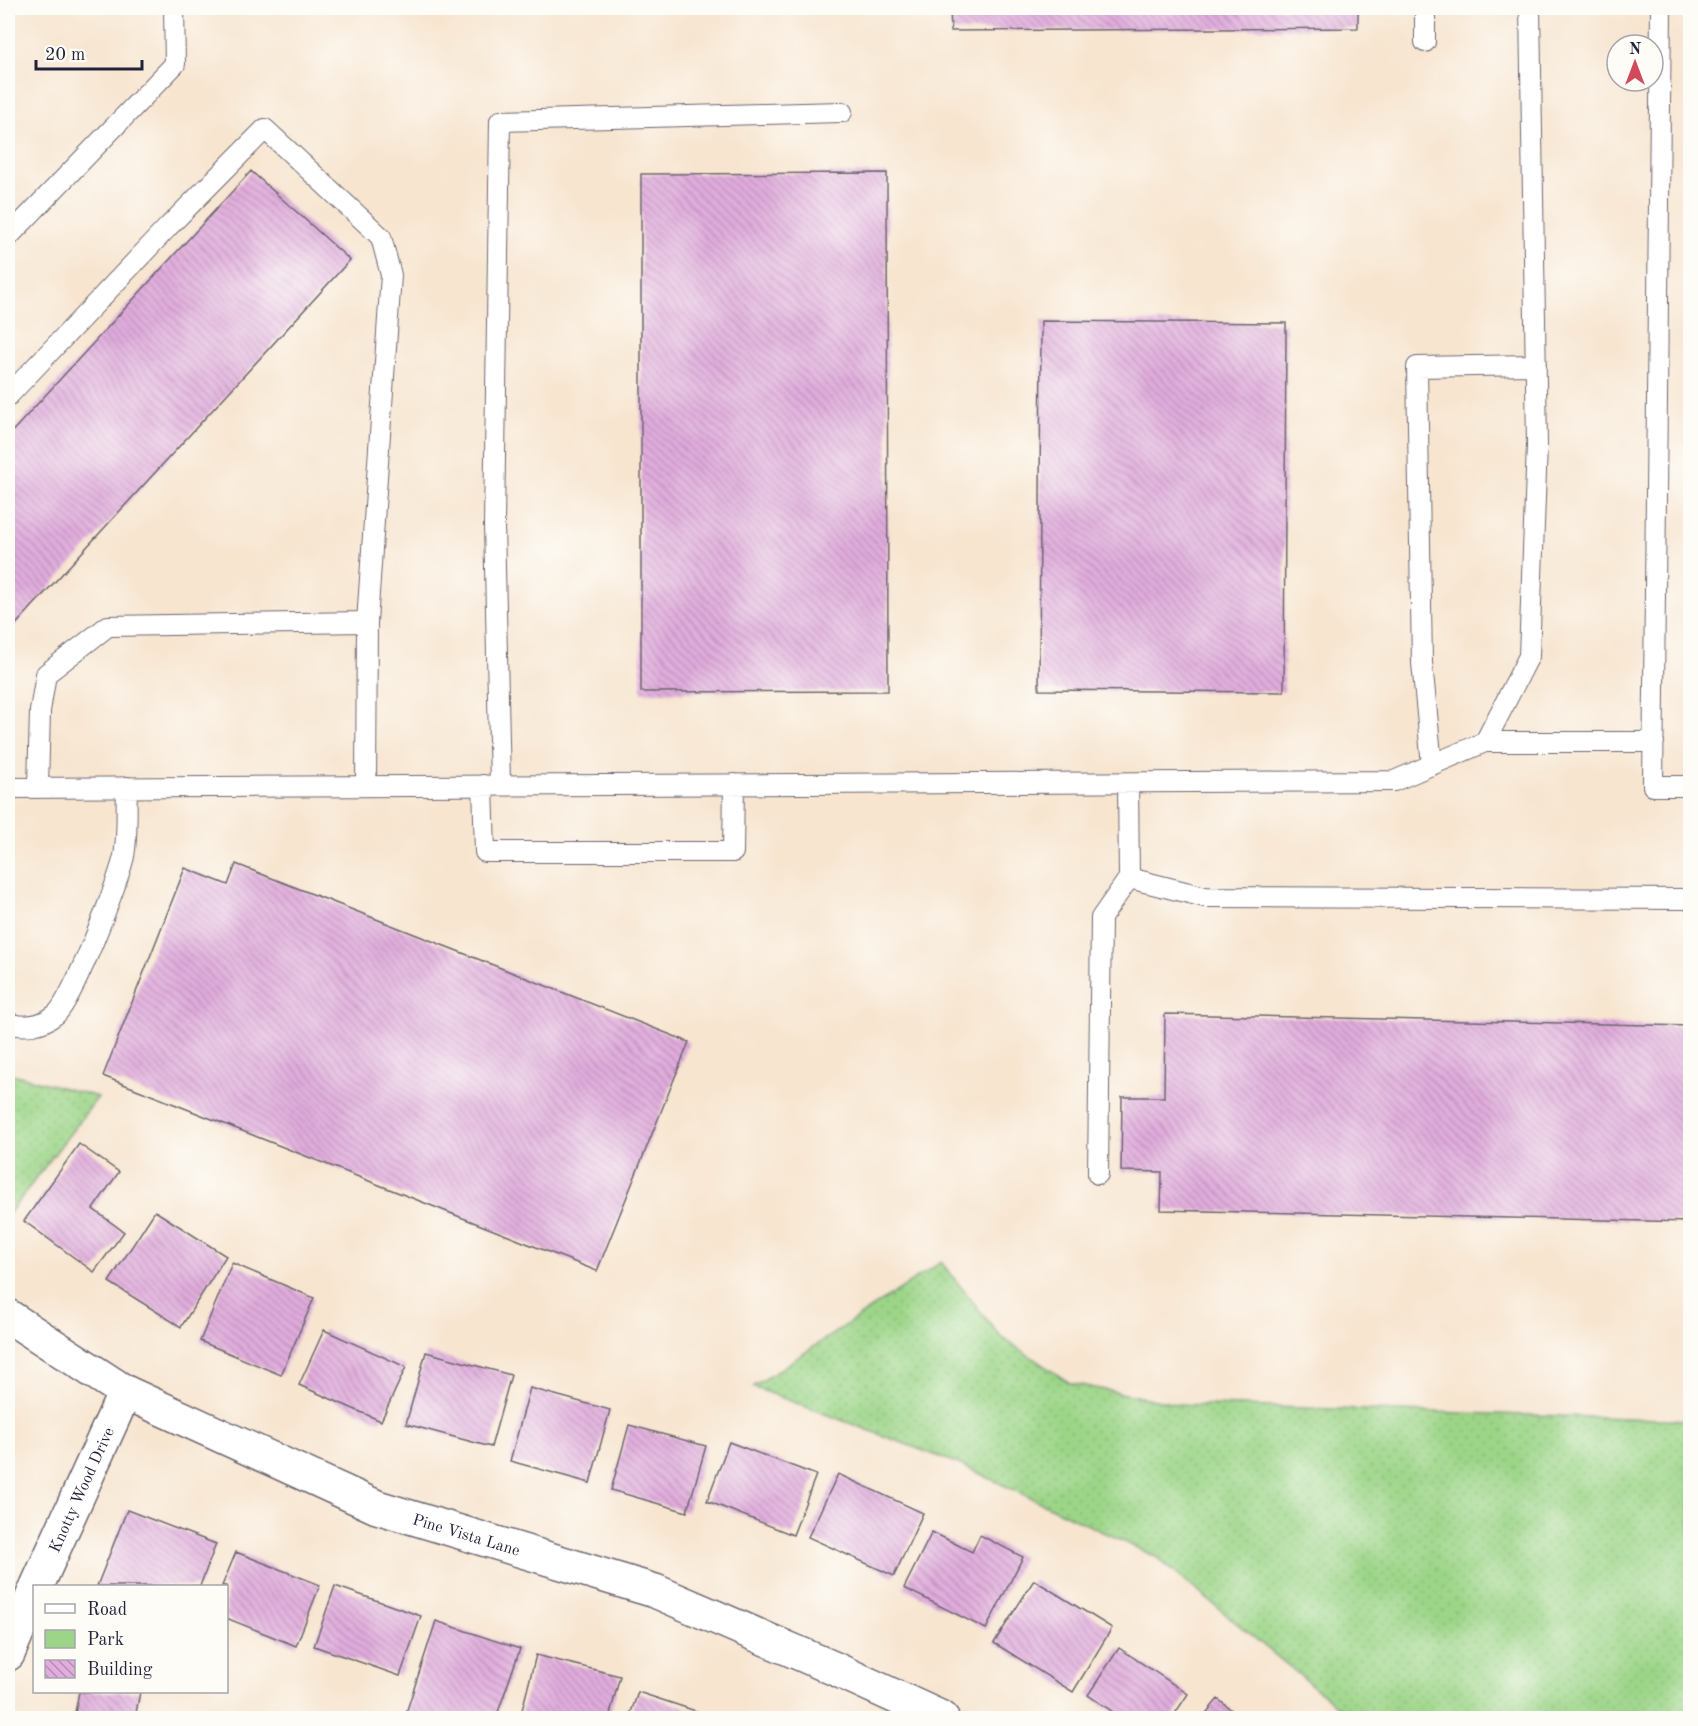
<svg xmlns="http://www.w3.org/2000/svg" width="1698" height="1726" viewBox="0 0 1698 1726" font-family="'Old Standard TT',serif">
  <style>
    .green { fill: url(#green-dots); stroke: #5f7c62; stroke-width: 1.5 }
    .building { fill: url(#building-back-hatch) }
    .lines { fill: none; stroke-linecap: round; stroke-linejoin: round }
    .lane-casing { stroke: #6d666f; stroke-width: 22 }
    .street-casing { stroke: #6d666f; stroke-width: 36 }
    .lane { stroke: #fff; stroke-width: 20 }
    .street { stroke: #fff; stroke-width: 33 }
    .labels { text-anchor: middle; stroke-width: 6; stroke-linejoin: round; paint-order: stroke }
    .street-label { font-size: 16px; fill: #22223b; stroke: #fdfcf7 }
  </style>
  <defs>
    <pattern id="green-dots" width="8" height="8" patternUnits="userSpaceOnUse" patternTransform="scale(1.5)"><rect width="8" height="8" fill="#9cd588"/><path d="M2 2h.1M6 6h.1" fill="none" stroke="#86b776" stroke-width="1.8" stroke-linecap="round"/></pattern>
    <pattern id="building-back-hatch" width="6" height="6" patternUnits="userSpaceOnUse" patternTransform="scale(1.5)"><rect width="6" height="6" fill="#e1addd"/><path d="M-1 5l2 2M0 0l6 6M5-1l2 2" fill="none" stroke="#b68cb4"/></pattern>
  </defs>
  <rect width="100%" height="100%" fill="#fdfcf7"/>
  <filter id="ink" filterUnits="userSpaceOnUse"><feTurbulence type="fractalNoise" baseFrequency=".0167" numOctaves="2"/><feDisplacementMap in="SourceGraphic" scale="12" xChannelSelector="R" yChannelSelector="G"/><feConvolveMatrix kernelMatrix="1 2 1 2 8 2 1 2 1" color-interpolation-filters="sRGB"/></filter>
  <filter id="wash" filterUnits="userSpaceOnUse"><feTurbulence type="fractalNoise" baseFrequency=".008" numOctaves="4" result="noise"/><feDisplacementMap in="SourceGraphic" scale="24" xChannelSelector="R" yChannelSelector="G"/><feGaussianBlur stdDeviation="1.35" result="paint"/><feColorMatrix in="noise" values="0 0 0 0 0 0 0 0 0 0 0 0 0 0 0 0 0 1.4 0 .05"/><feComposite in="paint" operator="in"/></filter>
  <g filter="url(#wash)">
    <rect width="100%" height="100%" fill="#f7e5d0"/>
    <path class="green" d="M8,1073L98,1097L8,1215Z
      M941,1262L1000,1336L1070,1383L1176,1404L1690,1420V1718H1358L1336,1705L1156,1557L959,1464L753,1387Z"/>
    <g id="blocks">
      <path class="building" d="M950,8H1358V28L951,31Z
        M251,171L350,260L8,633V436Z
        M887,173L888,691L641,692V174Z
        M1041,321L1286,323L1284,692L1039,690Z
        M236,864L689,1042L597,1271L103,1076L185,868L228,885Z
        M1165,1014L1690,1026V1222L1161,1210L1162,1172L1121,1171L1122,1097H1164Z
        M79,1144L119,1172L93,1209L124,1232L94,1272L24,1221Z
        M155,1211L226,1256L181,1327L109,1282Z
        M232,1263L314,1298L281,1375L200,1341Z
        M324,1330L406,1367L381,1421L299,1385Z
        M426,1352L511,1375L491,1447L406,1424Z
        M530,1388L610,1410L590,1483L510,1461Z
        M629,1425L706,1446L687,1512L611,1490Z
        M729,1442L816,1475L793,1535L707,1501Z
        M838,1474L923,1513L894,1576L808,1537Z
        M127,1510L216,1544L200,1586H97Z
        M932,1532L972,1552L980,1535L1023,1557L986,1629L904,1588Z
        M236,1552L320,1585L296,1646L226,1618V1586H222Z
        M1034,1580L1112,1628L1073,1692L994,1643Z
        M335,1586L421,1616L400,1676L314,1646Z
        M436,1621L520,1649L496,1718H423L406,1713Z
        M1119,1648L1188,1694L1172,1718H1122L1088,1695Z
        M536,1655L620,1676L609,1718H520Z
        M79,1692H140L135,1718H74Z
        M638,1692L717,1718H629Z
        M1218,1699L1241,1718H1202Z"/>
    </g>
  </g>
  <g filter="url(#ink)">
    <use href="#blocks" fill-opacity="0" stroke="#6d666f" stroke-width="1.5"/>
    <g class="lines">
      <g class="lane-casing">
        <path id="lane" d="M1425,8V42
          M1661,8L1653,786H1690
          M8,237L175,64L174,8
          M8,396L168,227L265,129L381,237L391,275L367,622
          M1485,742H1654
          M1432,765L1422,663L1417,367L1536,365
          M500,784L494,524L500,121L842,112
          M483,785L485,852H733L734,784
          M38,787L40,711L46,674L108,626L367,622L366,786
          M8,788L1394,781L1485,742L1529,656L1537,445L1530,8
          M1129,878L1205,897L1690,899
          M8,1023C24,1028 41,1026 55,1015C72,1003 119,880 124,856C128,834 126,809 127,787
          M1098,1174L1101,918L1129,878L1128,783"/>
      </g>
      <g class="street-casing">
        <g id="street">
          <path id="s1" d="M8,1316L125,1392L377,1507L655,1591L833,1668L942,1718"/>
          <path id="s2" d="M37,1586L125,1392"/>
          <path d="M8,1654L34,1593"/>
        </g>
      </g>
      <use href="#lane" class="lane"/>
      <use href="#street" class="street"/>
    </g>
  </g>
  <g class="labels">
    <g class="street-label">
      <text dy="6" stroke="none"><textPath href="#s2" startOffset="106">Knotty Wood Drive</textPath></text>
      <text dy="6" stroke="none"><textPath href="#s1" startOffset="510">Pine Vista Lane</textPath></text>
    </g>
  </g>
  <rect width="1698" height="1726" fill="none" stroke="#fdfcf7" stroke-width="30"/>
  <rect x="33" y="1585" width="195" height="108" fill="#fdfcf7" stroke="#a5a5ac" stroke-width="1.5"/>
  <rect x="45" y="1604" width="30" height="9" fill="#ffffff" stroke="#a5a5ac" stroke-width="1.5"/>
  <text x="87" y="1615" font-size="18" fill="#22223b">Road</text>
  <rect x="45" y="1630" width="30" height="18" fill="#9cd588" stroke="#a5a5ac" stroke-width="1.5"/>
  <text x="87" y="1645" font-size="18" fill="#22223b">Park</text>
  <rect x="45" y="1660" width="30" height="18" fill="url(#building-back-hatch)" stroke="#a5a5ac" stroke-width="1.5"/>
  <text x="87" y="1675" font-size="18" fill="#22223b">Building</text>
  <g transform="translate(1635 63)"><circle r="28" fill="#fdfcf7" stroke="#a5a5ac" stroke-width="1.5"/>
  <path d="M0-4.5L10 22L0 15L-10 22Z" fill="#d1495b"/>
  <text y="-9" font-size="16" font-weight="bold" text-anchor="middle" fill="#22223b">N</text>
  </g>
  <path d="M36 60v9h106v-9" fill="none" stroke="#22223b" stroke-width="3"/>
  <text x="45" y="60" font-size="18" fill="#22223b" stroke="#fdfcf7" stroke-width="4.5" paint-order="stroke">20 m</text>
</svg>
